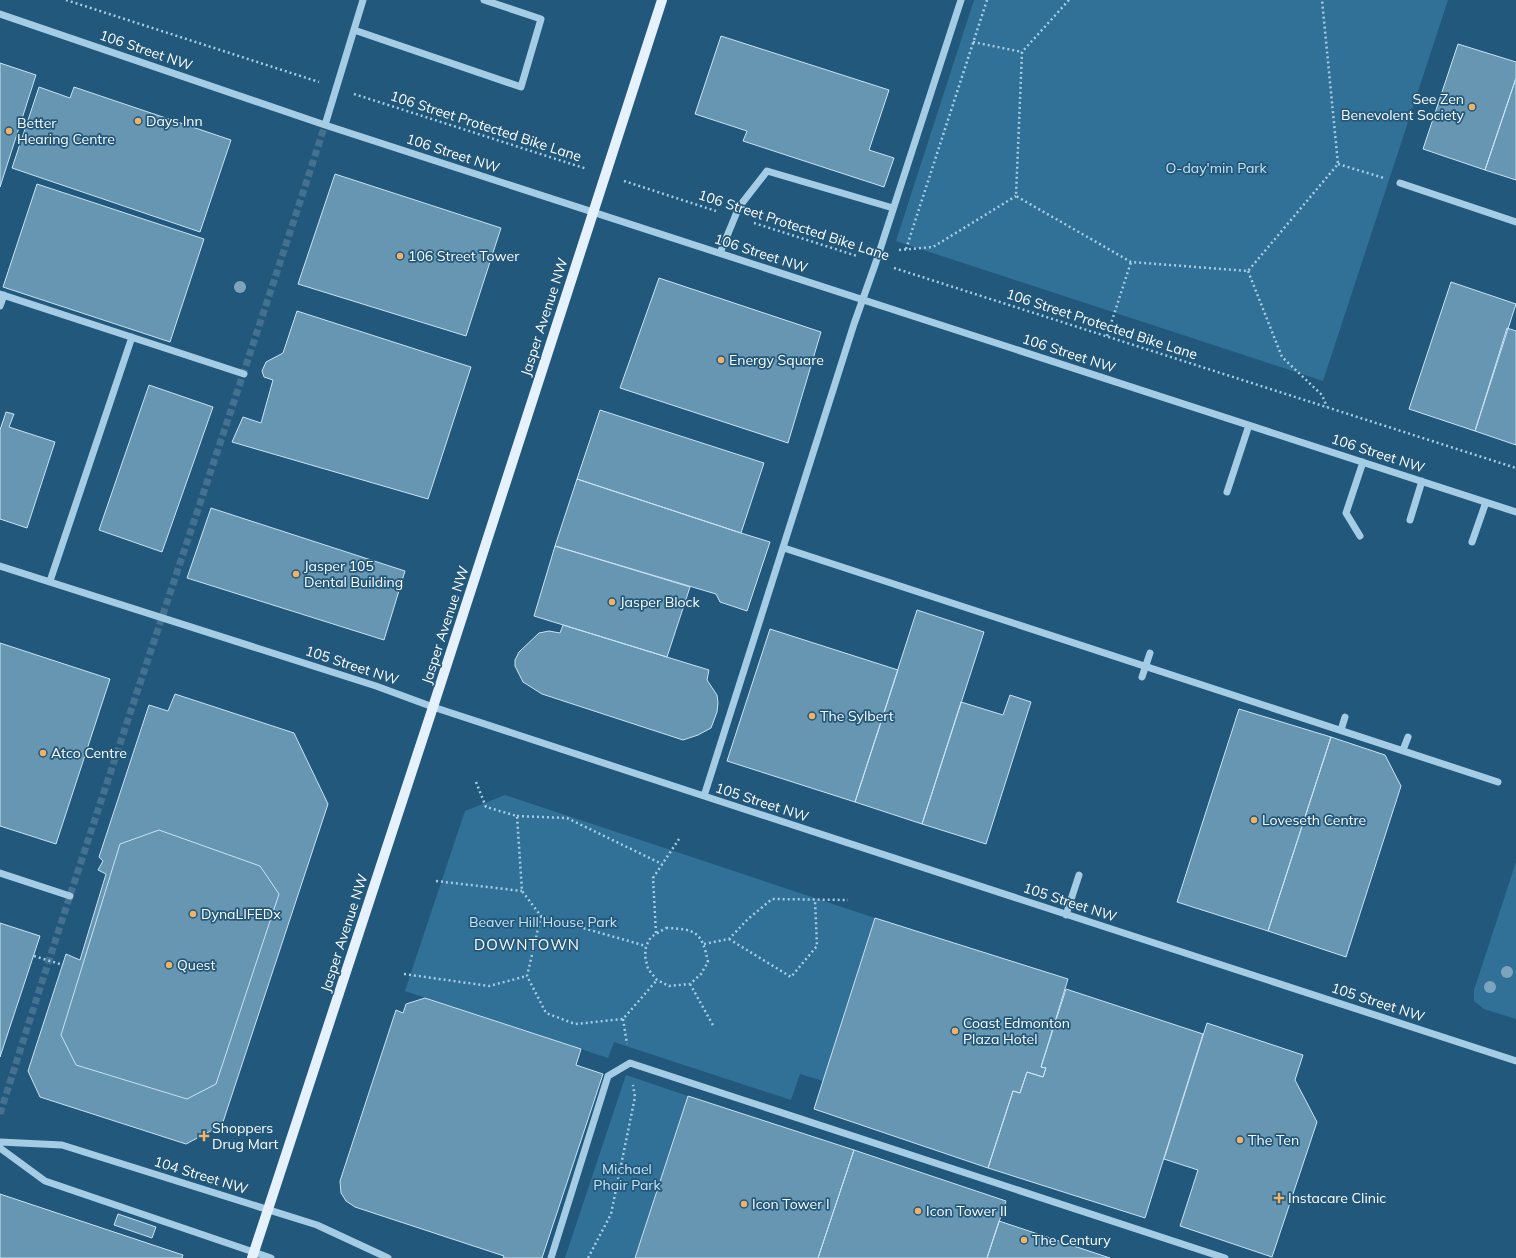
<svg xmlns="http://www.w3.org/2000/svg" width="1516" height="1258" viewBox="0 0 1516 1258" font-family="Mulish,sans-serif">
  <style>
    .green { fill: #327197 }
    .building { fill: #6796b3; stroke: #c7e3f4 }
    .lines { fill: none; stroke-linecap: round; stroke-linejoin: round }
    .minor-tunnel { stroke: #43718f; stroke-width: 7; stroke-dasharray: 7 3.5; stroke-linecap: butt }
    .path { stroke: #a4cde5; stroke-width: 2.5; stroke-dasharray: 2 3; stroke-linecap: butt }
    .minor { stroke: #a4cde5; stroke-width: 7 }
    .major { stroke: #e5f2fd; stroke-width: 10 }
    .path-bridge { stroke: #a4cde5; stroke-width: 2.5; stroke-dasharray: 2 3; stroke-linecap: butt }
    .tree { fill: #7da4be }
    .poi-dot { fill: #f1b166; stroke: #22587b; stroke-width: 1.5 }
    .labels { text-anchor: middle; stroke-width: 3.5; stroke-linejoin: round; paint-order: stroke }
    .street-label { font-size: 14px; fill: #fff; stroke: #22587b }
    .poi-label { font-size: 14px; fill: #fff; stroke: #22587b; text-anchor: start }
    .park-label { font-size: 14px; fill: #c7e3f4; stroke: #22587b }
    .neighbourhood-label { font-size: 15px; letter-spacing: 1px; fill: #fff; stroke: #22587b }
  </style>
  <rect width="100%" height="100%" fill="#22587b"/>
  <path class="green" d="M974,0H1448L1323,381L896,241Z
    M505,795L875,918L823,1081L800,1074L791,1100L614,1042L608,1058L405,991L465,811Z
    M1516,862V1019L1484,1009L1474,1001V990Z
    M626,1075L688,1096L635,1258H565Z"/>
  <path class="building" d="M721,36L889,90L869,150L894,158L884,187L743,141L747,131L695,114Z
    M1458,44L1516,62V78L1485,170L1423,149Z
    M0,63L36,75L0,187Z
    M1516,78V180L1485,170Z
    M39,87L70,98L74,87L231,140L200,232L12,168Z
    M335,174L501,228L466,336L298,284Z
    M37,184L204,239L170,342L3,287Z
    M659,278L821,332L788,443L620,388Z
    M1451,282L1516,304L1475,431L1409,409Z
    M297,311L471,367L428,499L232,442L243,417L261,423L273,380L264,377L262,371L266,362L283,353Z
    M1507,328L1516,331V445L1475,431Z
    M149,385L213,407L162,552L99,530Z
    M600,410L764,463L741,533L577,479Z
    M6,412L14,414L9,427L55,442L27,528L0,519V430Z
    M577,479L741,533L770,542L747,611L720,602L716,594L555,546Z
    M211,508L405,571L384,640L187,578Z
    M555,546L690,587L667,657L534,616Z
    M917,610L984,632L922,824L855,802Z
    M563,625L709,670L707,680L717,695L718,703L717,712L711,728L698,735L683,740L542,694L523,682L515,666V660L519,652L539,633L549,631L560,633Z
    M770,629L898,670L855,802L727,761Z
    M0,643L110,679L56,844L0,826Z
    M175,694L294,733L328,804L222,1125L186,1144L40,1097L28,1071L66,954L80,960L106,874L98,870L103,861L99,857L149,705L168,711Z
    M1010,695L1031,702L986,844L922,824L961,702L1003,715Z
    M1239,709L1331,737L1268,931L1177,902Z
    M1331,737L1385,755L1401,786L1346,957L1268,931Z
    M159,830L260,866L279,894L216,1084L187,1099L76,1065L61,1035L120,844Z
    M875,918L1068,979L1041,1067L1046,1068L1043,1077L1027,1072L1020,1093L1013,1091L988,1168L814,1109Z
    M0,923L40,936L0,1057Z
    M1066,989L1203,1034L1145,1218L988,1168L1013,1091L1020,1093L1027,1072L1043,1077L1046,1068L1041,1067Z
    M425,998L581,1049L576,1065L603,1074L542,1258H503L504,1256L355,1207L346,1201L341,1193L340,1181L396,1010L403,1013L406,1004Z
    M1207,1023L1303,1055L1295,1080L1317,1122L1272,1257L1180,1226L1198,1170L1164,1159Z
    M688,1096L854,1150L818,1258H635Z
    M854,1150L1006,1201L987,1258H818Z
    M0,1194L183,1255L182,1258H0Z
    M118,1214L156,1227L152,1238L114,1225Z
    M999,1221L1110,1258H987Z"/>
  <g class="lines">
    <path class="minor-tunnel" d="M0,1114C104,783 218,455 325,125"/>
    <path class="path" d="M66,0L319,82
      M1069,0L1022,52L1016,196L1131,262L1248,271L1338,164L1322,0
      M973,42L1022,52
      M354,94L587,169
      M1338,164L1384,178
      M624,181L716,211
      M754,223L857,256
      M906,249L987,0
      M899,250L933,247L1016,196
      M894,268L1516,468
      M1248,271L1282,357L1322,395L1327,407
      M1107,336L1131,262
      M476,782L486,807L517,816L522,891L541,916L646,946
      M517,816L567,818L662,864
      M436,881L522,891
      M541,916L527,976L546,1013L575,1024L623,1019L657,980
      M666,928C696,929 702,932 708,962L701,974L690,984L669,986L657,980L648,969L645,956L646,946L651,937Z
      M656,933L653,878L679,839
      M729,939L791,977L817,946L815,900
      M704,944L729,939L748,919L772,899L848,900
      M404,974L489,986L527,976
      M690,984L714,1027
      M623,1019L627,1044
      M588,1258L611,1214L635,1097L633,1085"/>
    <path class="minor" d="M0,14L325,125L1516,512
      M354,30L521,87L541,19L484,0
      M325,125L363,0
      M1400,183L1516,222
      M720,253L739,207L767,171L893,208
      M0,294L244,374
      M0,306L4,295
      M1227,492L1249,425
      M1410,520L1422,481
      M1360,536L1346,513L1363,462
      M1472,542L1486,502
      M784,548L1498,782
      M0,566L376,686L433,707L704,796L1516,1061
      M50,581L132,337
      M1142,677L1150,653
      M1341,730L1345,717
      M1403,750L1408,737
      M704,796L854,324L876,262L961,0
      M0,873L70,896
      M1066,915L1079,875
      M0,1142L62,1145L317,1225L388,1258
      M0,1148L45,1181L271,1258
      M551,1258L608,1076L630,1063L1225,1258"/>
    <path class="major" d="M252,1258L433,707L662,0"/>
    <path class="path-bridge" d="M34,956L63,965"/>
  </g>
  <g class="tree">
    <circle cx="240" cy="287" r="6"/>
    <circle cx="1507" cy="972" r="6"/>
    <circle cx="1490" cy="987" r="6"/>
  </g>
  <g class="poi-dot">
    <circle cx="1472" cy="107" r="4"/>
    <circle cx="138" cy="121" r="4"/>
    <circle cx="9" cy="131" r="4"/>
    <circle cx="400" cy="256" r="4"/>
    <circle cx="721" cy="360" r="4"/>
    <circle cx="296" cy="574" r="4"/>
    <circle cx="612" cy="602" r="4"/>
    <circle cx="812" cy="716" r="4"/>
    <circle cx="43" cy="753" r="4"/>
    <circle cx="1254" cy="820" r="4"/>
    <circle cx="193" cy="914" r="4"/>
    <circle cx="169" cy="965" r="4"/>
    <circle cx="955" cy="1031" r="4"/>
    <path d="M202 1130h4v4h4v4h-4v4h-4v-4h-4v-4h4z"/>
    <circle cx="1240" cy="1140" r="4"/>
    <path d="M1277 1192h4v4h4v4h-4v4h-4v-4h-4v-4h4z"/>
    <circle cx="744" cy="1204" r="4"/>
    <circle cx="918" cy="1211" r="4"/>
    <circle cx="1024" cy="1240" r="4"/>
  </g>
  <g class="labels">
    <g class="street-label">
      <text transform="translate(146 50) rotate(19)" y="5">106 Street NW</text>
      <text transform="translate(486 126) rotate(18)" y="5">106 Street Protected Bike Lane</text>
      <text transform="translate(453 153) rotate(18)" y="5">106 Street NW</text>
      <text transform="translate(794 225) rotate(18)" y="5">106 Street Protected Bike Lane</text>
      <text transform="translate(761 253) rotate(18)" y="5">106 Street NW</text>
      <text transform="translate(544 317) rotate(-72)" y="5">Jasper Avenue NW</text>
      <text transform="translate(1102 324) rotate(18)" y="5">106 Street Protected Bike Lane</text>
      <text transform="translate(1069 353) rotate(18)" y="5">106 Street NW</text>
      <text transform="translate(1378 453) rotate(18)" y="5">106 Street NW</text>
      <text transform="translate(445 625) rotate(-72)" y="5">Jasper Avenue NW</text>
      <text transform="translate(352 665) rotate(18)" y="5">105 Street NW</text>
      <text transform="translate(762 802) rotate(18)" y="5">105 Street NW</text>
      <text transform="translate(1070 902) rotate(18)" y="5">105 Street NW</text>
      <text transform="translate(344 933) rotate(-72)" y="5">Jasper Avenue NW</text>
      <text transform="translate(1378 1002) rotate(18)" y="5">105 Street NW</text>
      <text transform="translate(201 1175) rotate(17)" y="5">104 Street NW</text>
    </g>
    <g class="poi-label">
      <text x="1464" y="104" text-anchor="end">See Zen<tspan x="1464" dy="16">Benevolent Society</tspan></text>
      <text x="146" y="126">Days Inn</text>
      <text x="17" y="128">Better<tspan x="17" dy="16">Hearing Centre</tspan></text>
      <text x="408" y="261">106 Street Tower</text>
      <text x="729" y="365">Energy Square</text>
      <text x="304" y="571">Jasper 105<tspan x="304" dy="16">Dental Building</tspan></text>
      <text x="620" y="607">Jasper Block</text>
      <text x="820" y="721">The Sylbert</text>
      <text x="51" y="758">Atco Centre</text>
      <text x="1262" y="825">Loveseth Centre</text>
      <text x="201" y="919">DynaLIFEDx</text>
      <text x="177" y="970">Quest</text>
      <text x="963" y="1028">Coast Edmonton<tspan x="963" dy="16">Plaza Hotel</tspan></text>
      <text x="212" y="1133">Shoppers<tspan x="212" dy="16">Drug Mart</tspan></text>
      <text x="1248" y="1145">The Ten</text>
      <text x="1288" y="1203">Instacare Clinic</text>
      <text x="752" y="1209">Icon Tower I</text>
      <text x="926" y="1216">Icon Tower II</text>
      <text x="1032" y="1245">The Century</text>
    </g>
    <g class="park-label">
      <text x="1216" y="173">O-day'min Park</text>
      <text x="543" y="927">Beaver Hill House Park</text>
      <text x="627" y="1174">Michael<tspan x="627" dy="16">Phair Park</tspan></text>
    </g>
    <g class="neighbourhood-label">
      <text x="527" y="950">DOWNTOWN</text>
    </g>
  </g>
</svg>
